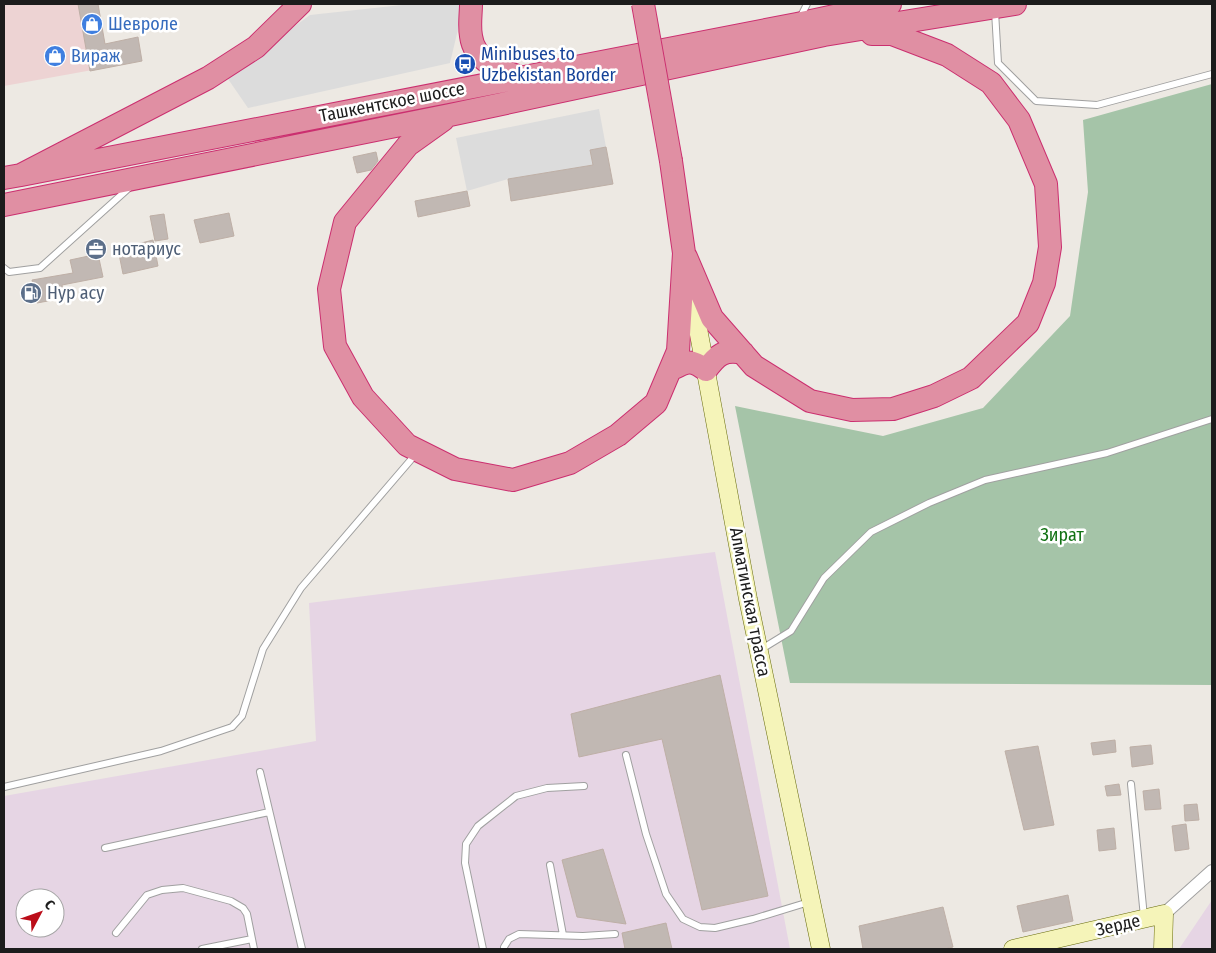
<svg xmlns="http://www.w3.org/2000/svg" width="1216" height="953" viewBox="0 0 1216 953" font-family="'Fira Sans Condensed',sans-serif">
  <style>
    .commercial { fill: #edd3d3 }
    .industrial { fill: #e6d5e4; fill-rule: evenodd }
    .cemetery { fill: #a5c4a8 }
    .parking { fill: #dcdcdc }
    .building { fill: #c1b8b3; stroke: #beafa6 }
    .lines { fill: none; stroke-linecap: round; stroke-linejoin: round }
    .lane-casing { stroke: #a0a0a0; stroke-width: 8 }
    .street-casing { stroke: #a0a0a0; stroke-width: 14 }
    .secondary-casing { stroke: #676b0c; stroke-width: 19 }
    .highway-casing { stroke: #cb2f6f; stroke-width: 24 }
    .lane { stroke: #fff; stroke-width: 6 }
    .street { stroke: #fff; stroke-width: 12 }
    .secondary { stroke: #f5f4b9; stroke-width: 18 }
    .highway { stroke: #e08fa3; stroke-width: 22 }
    .highway-bridge-casing { stroke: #cb2f6f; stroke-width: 24; stroke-linecap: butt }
    .highway-bridge { stroke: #e08fa3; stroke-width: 22 }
    .labels { text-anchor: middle; stroke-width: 5; stroke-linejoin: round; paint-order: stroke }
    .shop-label { font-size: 18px; fill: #366cbe; stroke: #fff; text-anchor: start }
    .transit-label { font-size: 18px; fill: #164399; stroke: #fff; text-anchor: start }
    .street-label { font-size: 18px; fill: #1c1c1c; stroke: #fff }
    .service-label { font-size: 18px; fill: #4e5e75; stroke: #fff; text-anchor: start }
    .park-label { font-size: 18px; fill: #127214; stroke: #fff }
  </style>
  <rect width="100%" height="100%" fill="#ede9e3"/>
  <path class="commercial" d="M4,4H98L109,67L4,86Z"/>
  <path class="industrial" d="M715,552L790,949H4V796L316,741L309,603ZM25,898H55V928H25Z
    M1212,900V949H1179Z"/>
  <path class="cemetery" d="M1212,84V685L790,683L735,406L883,436L983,408L1070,316L1088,192L1083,120Z"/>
  <path class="parking" d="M411,4H464L450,63L248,108L226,76L310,15Z
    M599,109L606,147L591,150L593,165L508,179L467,191L456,138Z"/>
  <path class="building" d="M78,4H98L105,44L138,37L142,61L90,71Z
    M606,147L613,184L511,201L508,179L593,165L590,150Z
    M376,152L378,161L371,170L357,173L353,157Z
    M467,191L470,206L418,217L415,201Z
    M229,213L234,236L200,243L194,220Z
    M164,214L168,239L155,241L150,216Z
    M153,240L158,266L123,274L118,249Z
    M98,254L103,277L62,285L64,298L37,303L32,280L73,273L70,260Z
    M720,675L768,896L702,910L662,739L579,757L571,714Z
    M1115,740L1116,752L1093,755L1091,743Z
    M1151,745L1153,764L1132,767L1130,747Z
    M1038,746L1054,825L1024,830L1005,751Z
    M1119,784L1121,795L1107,796L1105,786Z
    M1159,789L1161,809L1145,810L1143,791Z
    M1197,804L1199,820L1185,821L1184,805Z
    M1186,824L1189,849L1175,851L1172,826Z
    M1114,828L1116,849L1099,851L1097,830Z
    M603,849L626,924L577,917L562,860Z
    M1068,895L1073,921L1023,932L1017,906Z
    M943,907L953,947L945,949H863L859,926Z
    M666,923L672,949H625L622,933Z"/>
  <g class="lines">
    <g class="lane-casing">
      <path id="lane" d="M995,11L998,63L1036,101L1097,105L1212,74
        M800,18L807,4
        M4,268L9,272L40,268L130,187
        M760,650L791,631L824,578L871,532L929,503L985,480L1107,453L1212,419
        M626,755L646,834L666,894L683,919L700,927L715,928L753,919L809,902
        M260,772L302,949
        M1131,784L1144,917
        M4,787L161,751L232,727L242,716L263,649L301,588L415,455
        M105,848L269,812
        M550,865L563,935
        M116,933L147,895L162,890L183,888L231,901L243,908L247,914L254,949
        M202,949L252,939
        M483,949L465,863L466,844L478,826L516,796L547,788L584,786
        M504,949V947L509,939L519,934L583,936L615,934"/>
    </g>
    <g class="street-casing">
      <path id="street" d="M1164,914L1212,871"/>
    </g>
    <g class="secondary-casing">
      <path id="secondary" d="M689,280L748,599L821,949
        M1013,949L1164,914L1163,949"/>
    </g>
    <g class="highway-casing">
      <path id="highway" d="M471,4C471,14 469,25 471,36C474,61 500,70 520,77
        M443,120L408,145L345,222L329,289L335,346L363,397L407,445L455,469L513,480L570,463L618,435L656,403L678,351L684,253L671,161
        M21,175L797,24L890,4
        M4,178L21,175L208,78L256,47L300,4
        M4,205L450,115L824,35L1015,4
        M686,257L712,318L754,366L810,401L852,410L893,409L934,396L971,378L1028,323L1044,283L1050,247L1046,184L1019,120L991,83L947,55L892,34H872
        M670,370C686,362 690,358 706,370C717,355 724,349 743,353"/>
    </g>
    <use href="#lane" class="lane"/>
    <use href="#street" class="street"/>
    <use href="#secondary" class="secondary"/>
    <use href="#highway" class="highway"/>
    <g class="highway-bridge-casing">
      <path id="highway-bridge" d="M643,4L671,161"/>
    </g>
    <use href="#highway-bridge" class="highway-bridge"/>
  </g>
  <defs>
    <g id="shop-disc" transform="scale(1.125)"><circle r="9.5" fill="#3f7fe0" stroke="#fff"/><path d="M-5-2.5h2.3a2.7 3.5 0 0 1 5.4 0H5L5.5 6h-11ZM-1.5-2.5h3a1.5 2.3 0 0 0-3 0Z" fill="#fff"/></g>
    <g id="bus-disc" transform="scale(1.125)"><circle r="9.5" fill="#1a4fb4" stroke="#fff"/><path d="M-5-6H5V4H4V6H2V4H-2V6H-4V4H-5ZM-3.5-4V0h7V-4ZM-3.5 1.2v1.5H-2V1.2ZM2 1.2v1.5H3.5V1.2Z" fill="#fff"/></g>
    <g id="office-disc" transform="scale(1.125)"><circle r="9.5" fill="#5c6f8a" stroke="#fff"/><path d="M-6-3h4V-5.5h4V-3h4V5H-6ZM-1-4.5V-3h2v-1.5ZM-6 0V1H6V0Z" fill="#fff"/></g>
    <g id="fuel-disc" transform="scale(1.125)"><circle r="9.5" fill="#5c6f8a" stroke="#fff"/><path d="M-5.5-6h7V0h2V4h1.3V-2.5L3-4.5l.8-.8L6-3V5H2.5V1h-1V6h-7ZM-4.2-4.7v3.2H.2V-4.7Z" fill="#fff"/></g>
  </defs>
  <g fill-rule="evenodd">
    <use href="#shop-disc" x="92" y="24"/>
    <use href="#shop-disc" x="55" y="56"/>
    <use href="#bus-disc" x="465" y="64"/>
    <use href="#office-disc" x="96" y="249"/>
    <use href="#fuel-disc" x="31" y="293"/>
  </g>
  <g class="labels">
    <g class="shop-label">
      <text x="108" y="30">Шевроле</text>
      <text x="71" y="62">Вираж</text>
    </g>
    <g class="transit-label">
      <text x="481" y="60">Minibuses to<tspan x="481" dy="21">Uzbekistan Border</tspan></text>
    </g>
    <g class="street-label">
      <text transform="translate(392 102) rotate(-11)" y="6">Ташкентское шоссе</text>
      <text transform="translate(750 602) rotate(79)" y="6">Алматинская трасса</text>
      <text transform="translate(1118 925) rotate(-13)" y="6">Зерде</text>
    </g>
    <g class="service-label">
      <text x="112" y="255">нотариус</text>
      <text x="47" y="299">Нур асу</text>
    </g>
    <g class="park-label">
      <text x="1062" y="541">Зират</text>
    </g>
  </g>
  <rect width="1216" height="953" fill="none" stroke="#1c1c1c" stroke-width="10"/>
  <g transform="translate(40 913) rotate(49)"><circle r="24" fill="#ffffff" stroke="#a4a4a4"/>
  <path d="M0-4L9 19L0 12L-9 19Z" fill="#bb0d19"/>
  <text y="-8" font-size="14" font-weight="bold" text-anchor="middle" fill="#1c1c1c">С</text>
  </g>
</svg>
